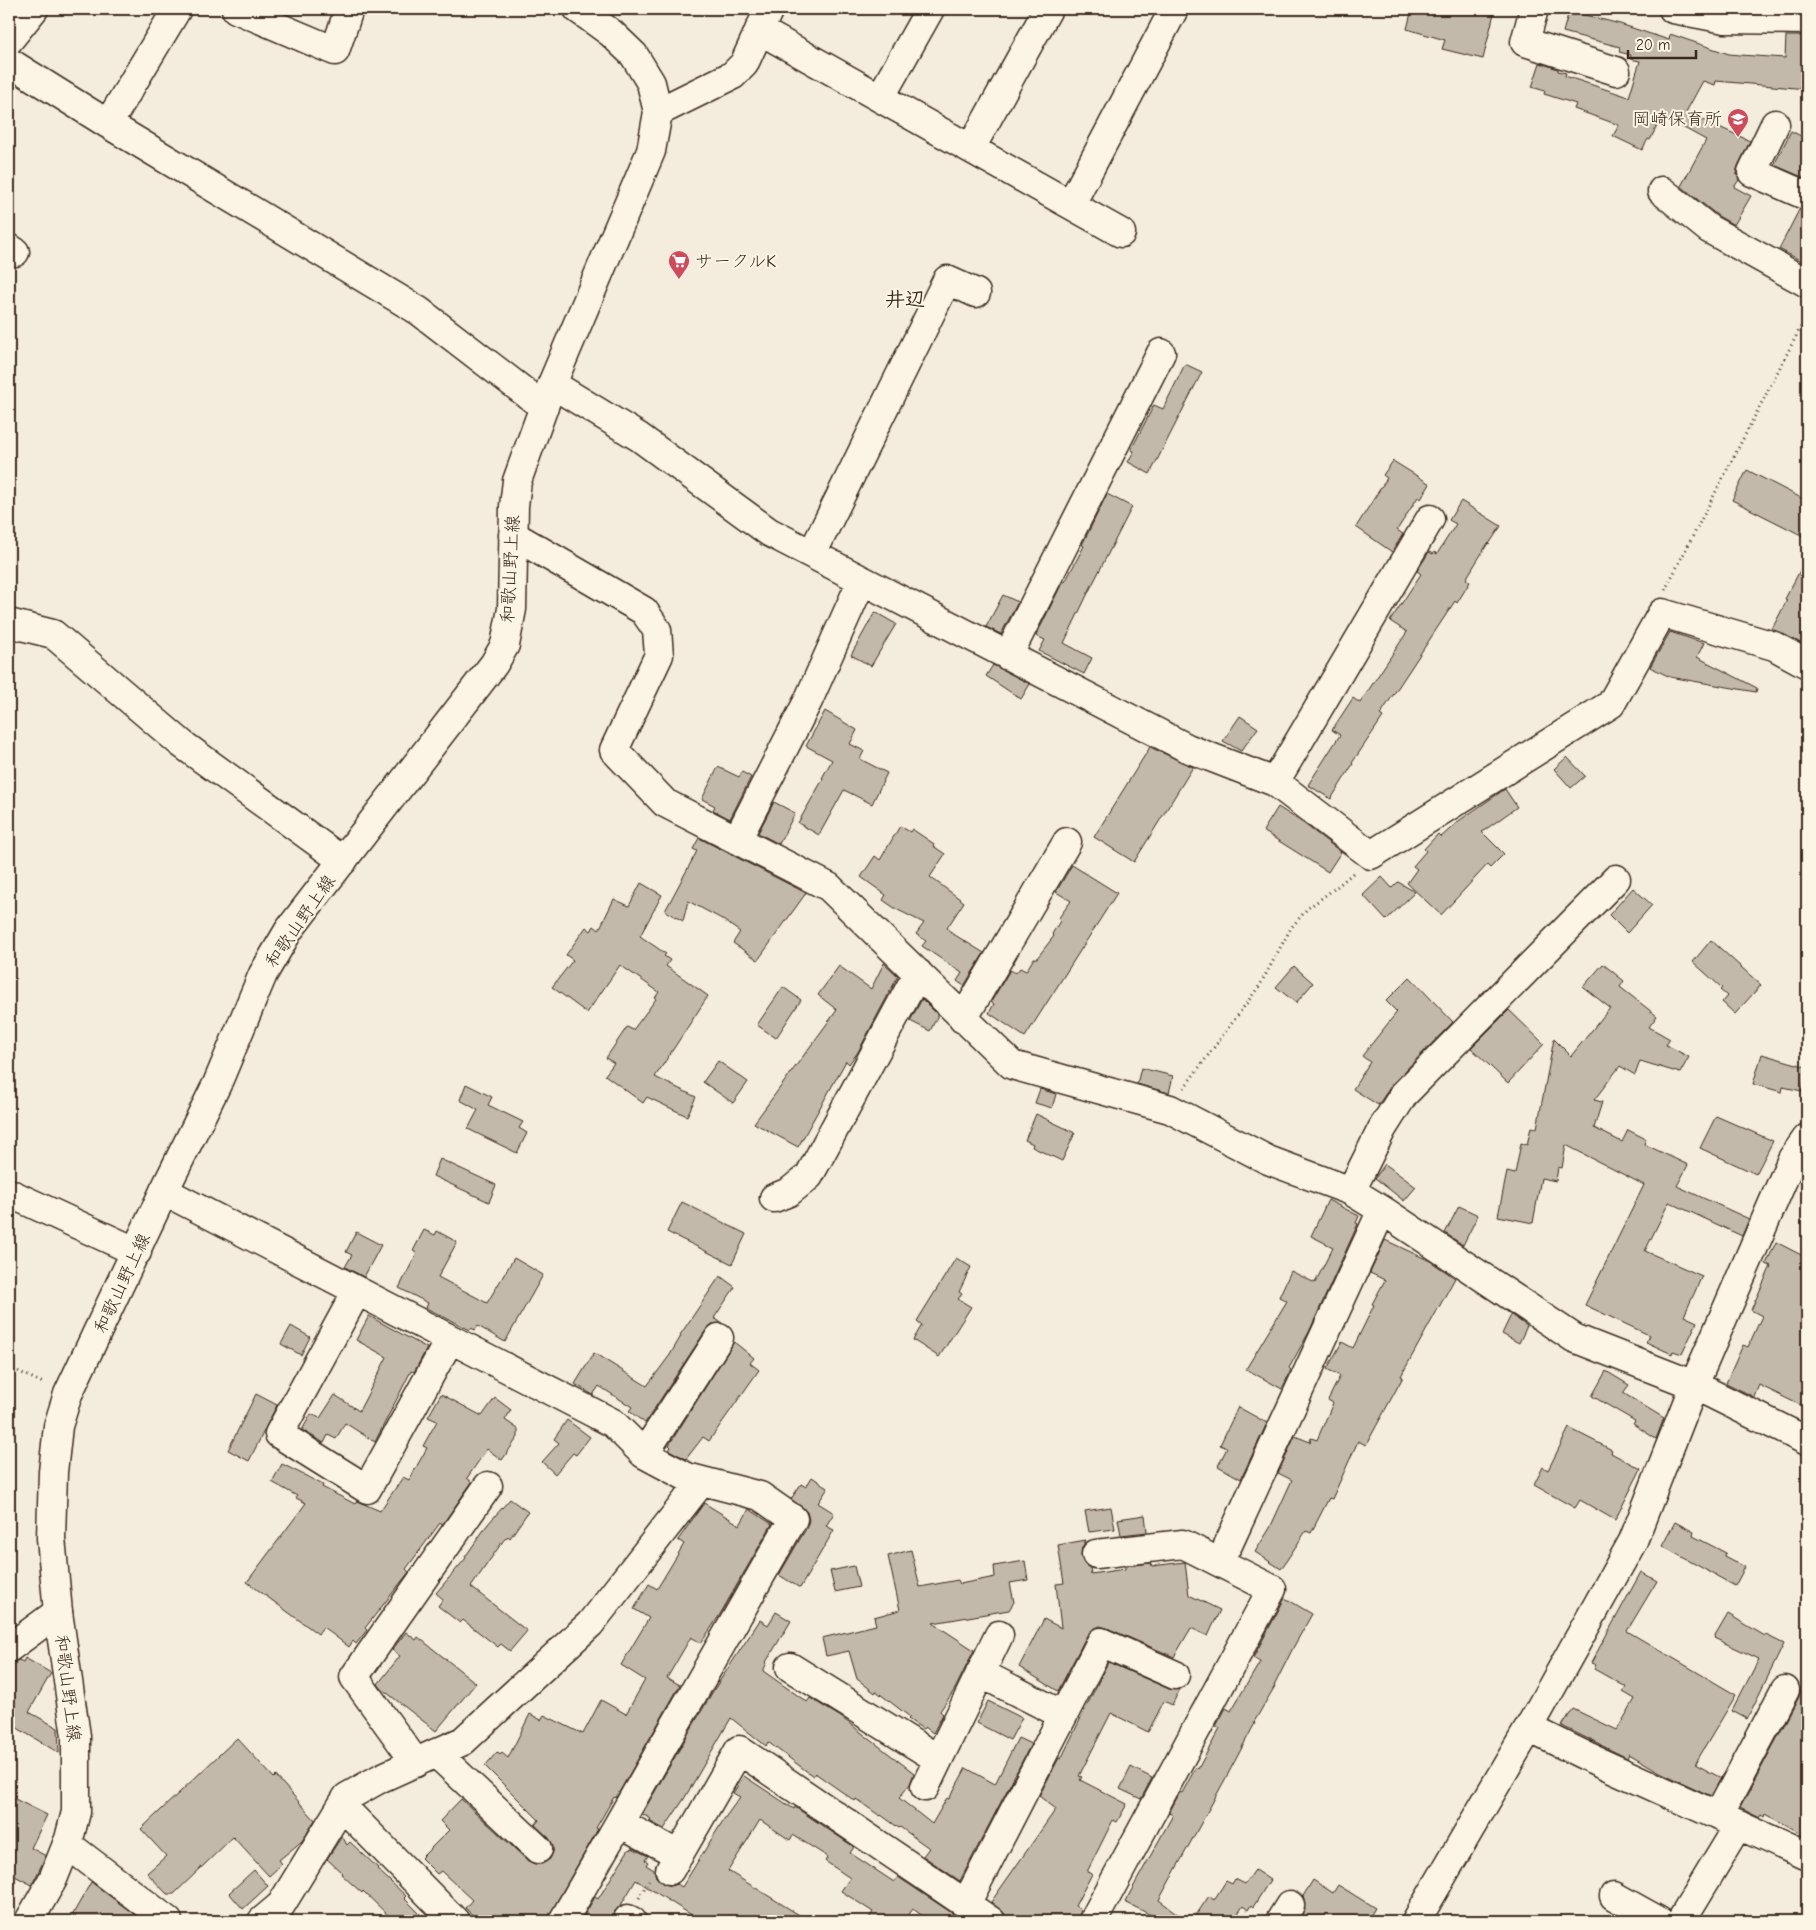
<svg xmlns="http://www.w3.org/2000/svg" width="1816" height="1930" viewBox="0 0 1816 1930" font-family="'Comic Neue','Klee One',sans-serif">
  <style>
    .building { fill: #c3b9aa; stroke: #3b2a1e }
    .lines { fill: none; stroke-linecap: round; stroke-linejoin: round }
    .street-casing { stroke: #3b2a1e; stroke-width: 31 }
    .secondary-casing { stroke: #3b2a1e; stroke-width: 31 }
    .path { stroke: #3b2a1e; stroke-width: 3; stroke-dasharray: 1 4; stroke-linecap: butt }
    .street { stroke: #fcf5e5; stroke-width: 28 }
    .secondary { stroke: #fcf5e5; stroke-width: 28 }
    .labels { text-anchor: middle; stroke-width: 4; stroke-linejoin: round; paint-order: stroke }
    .poi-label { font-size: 18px; fill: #3b2a1e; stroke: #fcf5e5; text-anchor: end }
    .street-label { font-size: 18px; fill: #3b2a1e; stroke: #fcf5e5 }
    .quarter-label { font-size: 20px; font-weight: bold; fill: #3b2a1e; stroke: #fcf5e5 }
  </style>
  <rect width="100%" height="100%" fill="#f4eddd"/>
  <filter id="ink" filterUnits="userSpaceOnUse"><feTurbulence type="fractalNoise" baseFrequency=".02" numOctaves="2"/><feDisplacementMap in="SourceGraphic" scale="10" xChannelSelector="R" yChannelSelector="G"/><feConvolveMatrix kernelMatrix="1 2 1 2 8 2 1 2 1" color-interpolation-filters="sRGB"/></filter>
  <g filter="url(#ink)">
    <path class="building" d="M1412,9H1495L1483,59L1442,49L1445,40L1407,29Z
      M1569,11L1620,24L1669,40L1670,34L1729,54L1740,55L1785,58L1786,36H1807V89L1716,81L1715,85L1703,81L1686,112L1750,141L1738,166L1736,173L1739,180L1734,187L1751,196L1734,225L1718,216L1681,186L1706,140L1662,116L1650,140L1648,139L1642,150L1613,136L1619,125L1574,109L1576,104L1544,94L1545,91L1532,87L1540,63L1558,69V71L1566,73L1565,76L1629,97L1640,61L1630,59L1631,55L1619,52L1620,47L1563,32Z
      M1791,131L1807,139V179L1774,165Z
      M1799,210L1807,211V264L1779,249Z
      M1185,364L1202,372L1150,474L1128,462L1134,451L1131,450L1154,405L1163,409Z
      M1393,461L1430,484L1421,499L1418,497L1397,530L1403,534L1392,552L1356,527L1387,478L1383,475Z
      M1747,470L1807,501V538L1732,500Z
      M1107,494L1132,507L1089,591L1064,643L1092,658L1084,674L1039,651L1045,640L1036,636L1063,581L1065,582L1084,546L1082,545Z
      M1461,501L1501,526L1489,544L1488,543L1466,579L1470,582L1457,603L1455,601L1380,715L1383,717L1352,763L1353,764L1331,799L1308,785L1340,735L1332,730L1353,698L1360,703L1407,632L1390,621L1421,574L1417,571L1429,552L1433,554L1434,552L1437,554L1456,524L1449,520Z
      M1807,557V646L1772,629L1787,600L1785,599Z
      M1003,595L1018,602L1001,634L986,627Z
      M875,612L896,624L871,666L851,655Z
      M1670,632L1704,643L1697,657L1757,688L1756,692L1670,677L1650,667Z
      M993,665L1030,684L1021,699L986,676Z
      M825,711L857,730L850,744L864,751L860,759L887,773L872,804L844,790L819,835L798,823L823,779L822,778L832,760L806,746Z
      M1240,716L1258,728L1241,751L1223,741Z
      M1150,747L1193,767L1134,862L1094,837Z
      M1567,757L1585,776L1571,788L1554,769Z
      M718,767L739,777L742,772L751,777L730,819L713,810L715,806L702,799Z
      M1505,789L1517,807L1482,832L1504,854L1490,868L1487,865L1441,915L1407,883L1417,869L1413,866L1426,851L1424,849L1438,834L1441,837L1460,820Z
      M774,802L795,813L779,844L758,833Z
      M1278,807L1303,823L1341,852L1328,872L1263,831Z
      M900,826L910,832L912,829L934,844L933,846L945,854L930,877L964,902L947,928L951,931L950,932L984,953L964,986L957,981L962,973L922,946L926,941L916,934L924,923L896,909L883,900L886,895L861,877L875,856L880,860Z
      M699,838L806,893L758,960L733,943L740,932L720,918L688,901L683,921L665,911L697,851L693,849Z
      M1072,865L1117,893L1025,1037L989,1013L994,1004L991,1002L1010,970L1016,973L1020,968L1026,971L1034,958H1037L1054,936L1052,934L1060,921L1058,919L1071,901L1056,892Z
      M1382,877L1392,888L1398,882L1415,892L1386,920L1363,895Z
      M641,883L662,895L640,936L666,954L664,956L670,960L666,966L708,996L655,1077L696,1097L687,1116L647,1097L643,1103L605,1075L614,1063L606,1058L627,1027L633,1030L656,999L655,998L659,992L620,965L587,1013L552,987L573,960L566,955L586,927L591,931L594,926L599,930L614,899L629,906Z
      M1633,888L1652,905L1627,933L1609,915Z
      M1711,940L1761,985L1735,1014L1722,1002L1727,996L1720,990L1722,988L1693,962Z
      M884,963L898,976L858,1052L849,1064L846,1061L798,1147L754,1123L837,1010L818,995L839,966L871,989Z
      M1603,964L1624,981L1620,987L1657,1016L1649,1027L1670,1039L1666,1045L1689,1057L1680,1073L1640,1061L1635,1075L1620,1066L1594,1100L1602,1102L1594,1128L1622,1142L1628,1130L1646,1139L1644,1144L1688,1165L1677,1186L1749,1219L1742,1236L1669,1202L1645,1251L1702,1276L1684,1316L1697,1322L1682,1354L1673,1351L1672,1354L1646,1342L1649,1335L1585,1305L1644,1185L1566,1145L1562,1168L1558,1167L1556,1181L1541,1178L1533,1223L1498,1216L1507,1172L1515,1174L1521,1143L1527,1145L1531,1127L1537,1128L1554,1039L1571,1056L1610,1008L1583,987Z
      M1294,966L1313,983L1296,1003L1276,987Z
      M1410,977L1453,1022L1393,1083L1378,1105L1353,1089L1370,1062L1362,1056L1397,1012L1386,1001Z
      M783,987L801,1000L776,1038L757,1025Z
      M922,999L938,1015L930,1031L910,1021Z
      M1509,1010L1544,1044L1508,1083L1471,1048Z
      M1762,1054L1807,1067L1802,1091L1783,1087L1782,1092L1753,1084Z
      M718,1061L748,1082L733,1103L703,1082Z
      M1141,1068L1173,1076L1169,1093L1137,1084Z
      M466,1084L492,1097L488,1105L523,1122L519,1128L527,1133L517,1153L468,1129L478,1110L460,1100Z
      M1040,1089L1056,1094L1052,1108L1035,1103Z
      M1036,1114L1075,1133L1062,1161L1032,1147L1033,1144L1025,1140Z
      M1716,1116L1773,1141L1756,1174L1700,1148Z
      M440,1159L496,1185L489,1202L433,1176Z
      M1385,1164L1416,1187L1404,1201L1375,1178Z
      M1328,1200L1359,1216L1356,1223L1358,1224L1309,1332L1289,1368L1291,1370L1282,1389L1246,1369L1287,1301L1279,1297L1291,1271L1315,1283L1333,1247L1311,1236Z
      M682,1202L746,1234L732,1264L667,1232Z
      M1459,1206L1478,1215L1463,1245L1445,1233Z
      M424,1230L435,1235L437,1231L457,1242L438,1277L487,1303L514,1258L543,1275L505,1342L478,1326L475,1330L471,1328L470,1330L426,1308L428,1303L399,1288L417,1253L413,1251Z
      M356,1232L381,1245L364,1277L345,1267L352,1255L346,1252Z
      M1385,1240L1430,1261L1455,1278L1401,1376L1403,1377L1366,1445L1358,1441L1332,1499L1329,1498L1311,1533L1306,1531L1281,1569L1255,1552L1270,1528L1292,1480L1278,1473L1295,1436L1310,1442L1311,1438L1317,1440L1333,1403L1328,1400L1340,1376L1327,1369L1342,1342L1353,1348L1374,1305L1372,1304L1385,1280L1370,1273Z
      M1776,1242L1807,1258V1389L1800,1405L1759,1385L1754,1397L1726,1383L1743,1345L1748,1347L1762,1316L1751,1310L1771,1266L1766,1264Z
      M956,1258L971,1267L959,1292L962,1294L958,1299L971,1307L939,1357L913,1340L922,1325L917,1321Z
      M720,1276L735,1287L714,1318L722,1323L712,1324L706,1330L645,1423L629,1411L632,1407L599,1386L593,1395L575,1384L594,1353L647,1386L670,1355L681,1336L680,1335Z
      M1511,1315L1527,1326L1519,1343L1502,1334Z
      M369,1316L427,1348L414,1372L411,1371L375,1442L345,1423L336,1439L328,1435L324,1443L302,1430L311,1414L320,1418L335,1395L359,1411L387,1357L356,1340Z
      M291,1326L310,1337L301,1355L281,1344Z
      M734,1342L754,1358L750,1363L759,1370L709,1441L703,1437L686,1459L669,1450L671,1447L669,1445Z
      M1606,1371L1629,1385L1623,1393L1664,1418L1656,1439L1633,1424L1635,1421L1592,1396Z
      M256,1394L277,1405L249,1461L228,1450Z
      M441,1394L482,1416L495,1398L511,1410L505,1420L518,1429V1437L502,1460L487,1449L467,1478L472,1482L442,1525L440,1523L406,1569L409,1572L365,1628L367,1630L356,1644L353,1641L349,1647L323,1627L318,1634L247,1582L306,1503L296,1498L297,1496L272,1482L282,1464L308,1477L323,1485L322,1487L355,1504L357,1501L380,1511L403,1477L409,1480L427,1448L423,1446L437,1421L428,1417Z
      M1238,1407L1267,1423L1241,1479L1218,1466L1227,1448L1220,1445Z
      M567,1420L590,1437L576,1455L573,1453L555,1474L542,1462L559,1443L554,1439Z
      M1569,1428L1612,1450L1611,1453L1641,1469L1615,1520L1580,1500L1575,1508L1534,1485L1543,1467L1548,1470Z
      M812,1477L828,1488L818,1503L834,1513L826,1526L834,1530L800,1588L779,1575L807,1527L809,1520L807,1512L791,1499L801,1484L806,1487Z
      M510,1499L528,1512L510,1538L508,1536L503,1541L471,1587L527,1631L510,1651L501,1644L498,1647L463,1620L460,1623L438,1606L443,1599L436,1593L466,1558L465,1557L488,1524Z
      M704,1503L740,1525L749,1509L772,1524L719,1616L701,1643L691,1637L667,1678L680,1685L616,1798L614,1797L596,1828L598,1829L546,1921H479L465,1908L472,1900L441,1871L437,1874L421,1858L449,1830L440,1821L461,1799L528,1861L535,1864H542L550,1859L553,1852V1845L549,1838L535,1825L539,1820L485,1766L497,1752L500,1755L502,1753L508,1758L530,1714L541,1720L544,1715L583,1734L601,1700L626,1714L645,1680L621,1665L649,1618L634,1609L649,1584L657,1589L684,1544L678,1540Z
      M1111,1507L1115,1529L1089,1532L1085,1511Z
      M1145,1515L1147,1532L1121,1535L1118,1519Z
      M1675,1522L1694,1532L1693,1536L1726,1553L1724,1556L1745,1567L1735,1586L1662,1546Z
      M1086,1540L1082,1548L1081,1556L1084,1564L1090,1568L1091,1574L1125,1569V1566L1151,1563L1152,1566L1185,1562L1189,1595L1220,1610L1208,1636L1191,1628L1174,1657L1107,1628L1100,1626L1093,1629L1087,1635L1058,1691L1019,1667L1044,1619L1061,1628L1056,1584L1064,1583L1058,1545Z
      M911,1550L920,1587L958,1580L960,1584L995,1577L994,1566L1025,1561L1028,1580L1010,1583L1014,1602L1009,1610L933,1623L974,1650L955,1689L940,1711L943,1714L933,1733L925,1727L923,1729L908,1719L910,1717L876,1691L875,1693L857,1679L849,1651L826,1656L822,1638L876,1625L874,1617L900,1610L888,1556Z
      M854,1566L859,1587L835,1592L830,1571Z
      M1641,1572L1657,1581L1627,1631L1736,1695L1695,1764L1721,1778L1711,1796L1660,1772L1629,1754L1627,1758L1562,1726L1573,1709L1617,1730L1635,1699L1623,1692L1626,1687L1594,1669L1596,1665L1591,1663Z
      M1285,1598L1312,1614L1293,1648L1274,1686H1275L1254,1722L1255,1723L1228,1774L1159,1900L1187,1921H1163L1125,1902L1173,1815L1169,1813L1180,1792L1182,1793L1196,1767L1198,1769L1220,1728L1216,1726L1226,1708L1231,1711L1260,1662L1253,1658Z
      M776,1612L791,1621L766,1662L767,1663L763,1671L807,1702L810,1698L841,1717L914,1773L910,1784L899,1798L932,1824L947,1798L949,1799L966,1768L995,1784L1018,1738L1031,1744L960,1881L923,1856L929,1848L900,1827L899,1828L881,1815L880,1816L856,1799L855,1801L815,1773L813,1776L768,1742L766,1746L731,1718L684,1799L664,1829L649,1821L651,1819L642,1814L713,1691L760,1620L768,1625Z
      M1728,1614L1765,1636L1766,1635L1784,1644L1747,1719L1732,1711L1759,1659L1714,1638Z
      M406,1632L416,1640L418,1637L476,1683L436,1731L382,1689L378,1684L400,1656L392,1650Z
      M25,1658L51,1673L29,1712L58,1728L59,1753L9,1723V1668L11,1663L19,1660L23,1662Z
      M1108,1662L1169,1689H1180L1172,1705L1164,1701L1148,1732L1111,1713L1079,1776L1082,1777L1080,1780L1127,1804L1117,1822L1113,1820L1087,1872L1092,1874L1075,1906L1081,1910L1077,1921H1006L1005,1914L991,1902L1056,1809L1039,1796L1059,1758L1061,1759Z
      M1807,1676V1838L1766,1814L1765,1817L1762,1815L1760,1818L1740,1808L1799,1697L1801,1689Z
      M988,1701L1022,1718L1010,1740L977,1723Z
      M237,1738L274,1778L276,1776L315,1820L302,1841L279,1860L282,1864L269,1876L233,1837L174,1894H167L147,1873L166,1856L141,1829Z
      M1131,1767L1152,1778L1141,1799L1120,1789Z
      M744,1776L794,1809L795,1807L854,1847L850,1853L894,1882L898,1877L964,1921H930L913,1909L904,1921H867L873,1912L841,1891L850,1878L825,1861L828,1857L793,1835L790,1840L760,1820L728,1871L809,1921H701L636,1880L621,1905L614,1912L611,1921H585L582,1919L595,1897L598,1899L629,1849L631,1850L632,1848L648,1856L645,1860L648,1862L646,1865L654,1870L656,1877L662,1883L670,1886L677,1884L682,1887L724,1819L740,1797L733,1793Z
      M9,1796L47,1815L31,1848L46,1856L32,1885L9,1873Z
      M342,1836L347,1845L350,1842L378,1868L377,1869L406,1896L404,1898L427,1921H394L363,1891L362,1893L341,1874L342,1873L327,1859Z
      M254,1870L268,1886L243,1909L229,1893Z
      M1255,1870L1270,1880L1253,1907L1251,1905L1248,1910L1243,1906L1233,1921H1192L1209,1896L1214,1900L1226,1881L1232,1884L1235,1879L1245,1884Z
      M1313,1880L1333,1893L1338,1885L1375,1908L1367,1921H1298L1305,1909L1303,1896Z
      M91,1882L143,1921H69Z"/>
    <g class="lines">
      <g class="street-casing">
        <path id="street" d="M236,9L335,51L349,9
          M1534,9L1525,42L1616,71
          M1673,9L1725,19L1807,20
          M759,30L1121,233
          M9,40L34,9
          M9,62L108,124L419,311L544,407
          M880,98L930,9
          M658,112L733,75L744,64L769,9
          M108,124L177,9
          M1775,124L1752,172L1807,196
          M971,148L1048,9
          M1662,191L1709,229L1807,283
          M1071,204L1174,9
          M9,248L15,252
          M552,384L639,437L769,532L1187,748L1275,782L1371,855L1611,704L1662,613L1774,646L1807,664
          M513,535L644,611L657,630L659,655L614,750L665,803L829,887L1012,1065L1170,1109L1268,1160L1351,1191L1382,1210L1574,1338L1694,1385L1807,1441
          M812,554L947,280L976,293
          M9,623L53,634L182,744L343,861
          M1008,656L1161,353
          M1275,782L1430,519
          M737,840L808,701L862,580
          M963,1019L1067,842
          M164,1191L613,1423L644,1454L687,1477L760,1496L793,1519L563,1921
          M1351,1191L1382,1129L1404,1094L1616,879
          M9,1193L137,1252
          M774,1198L789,1192L809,1176L918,973
          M357,1291L279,1434L367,1489L450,1339
          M644,1454L719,1338
          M1228,1545L1382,1210
          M9,1648L58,1612
          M790,1667L938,1759
          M980,1673L1063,1715
          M1529,1728L1590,1758L1807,1856
          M436,1753L538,1849
          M416,1763L354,1677L488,1486
          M925,1787L999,1635
          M342,1806L455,1921
          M1718,1816L1785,1690
          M620,1823L679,1855
          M67,1844L168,1921
          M670,1870L739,1750L991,1921
          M1614,1896L1659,1921
          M966,1904L1101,1642L1175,1675
          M628,1919L632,1921
          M262,1921L281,1905L347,1797L381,1778L463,1741L590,1624L702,1481
          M1093,1921L1272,1589L1183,1544L1096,1554
          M1280,1921L1290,1905
          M1416,1921L1529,1728L1633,1541L1694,1385L1792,1159L1807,1138
          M1681,1921L1739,1825"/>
      </g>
      <g class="secondary-casing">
        <path id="secondary" d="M29,1921L53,1879L69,1839L76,1812V1736L58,1612L51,1538L53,1472L58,1426L68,1394L164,1191L217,1084L263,974L289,930L494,664L505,645L512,609L514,506L517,481L552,384L651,151L658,112L651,83L634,55L611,33L578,9"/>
      </g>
      <path class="path" d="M1665,590L1807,315
        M1184,1088L1260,985L1291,928L1307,909L1338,886L1353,873
        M9,1367L45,1384
        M639,1898L649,1880"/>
      <use href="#street" class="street"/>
      <use href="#secondary" class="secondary"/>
    </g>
  </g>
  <defs>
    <g id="school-pin" transform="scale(1.125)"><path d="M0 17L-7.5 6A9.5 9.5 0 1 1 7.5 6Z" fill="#d1495b" stroke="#fcf5e5"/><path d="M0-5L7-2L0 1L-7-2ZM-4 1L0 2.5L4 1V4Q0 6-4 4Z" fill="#fff"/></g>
    <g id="supermarket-pin" transform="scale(1.125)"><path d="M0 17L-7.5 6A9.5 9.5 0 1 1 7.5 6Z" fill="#d1495b" stroke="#fcf5e5"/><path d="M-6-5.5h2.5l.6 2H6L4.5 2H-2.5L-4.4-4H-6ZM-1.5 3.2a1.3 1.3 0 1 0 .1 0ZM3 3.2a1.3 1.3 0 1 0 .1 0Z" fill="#fff"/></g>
  </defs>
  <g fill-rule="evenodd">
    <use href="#school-pin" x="1738" y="119"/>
    <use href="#supermarket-pin" x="679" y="261"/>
  </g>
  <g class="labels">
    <g class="poi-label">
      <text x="1722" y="125">岡崎保育所</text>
      <text x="695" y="267" text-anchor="start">サークルK</text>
    </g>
    <g class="street-label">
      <text transform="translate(510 569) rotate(-87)" y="6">和歌山野上線</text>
      <text transform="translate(300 921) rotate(-55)" y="6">和歌山野上線</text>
      <text transform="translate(122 1283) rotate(-65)" y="6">和歌山野上線</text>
      <text transform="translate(68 1688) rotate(83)" y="6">和歌山野上線</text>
    </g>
    <g class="quarter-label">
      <text x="905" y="306">井辺</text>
    </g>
  </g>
  <rect width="1816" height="1930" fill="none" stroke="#fcf5e5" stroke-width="30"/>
  <rect x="15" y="15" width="1786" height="1900" fill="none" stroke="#3b2a1e" stroke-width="2" filter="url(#ink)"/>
  <path d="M1628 50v8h68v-8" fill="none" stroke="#3b2a1e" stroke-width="2.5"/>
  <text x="1636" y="50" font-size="15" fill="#3b2a1e" stroke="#fcf5e5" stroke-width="4" paint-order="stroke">20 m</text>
</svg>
